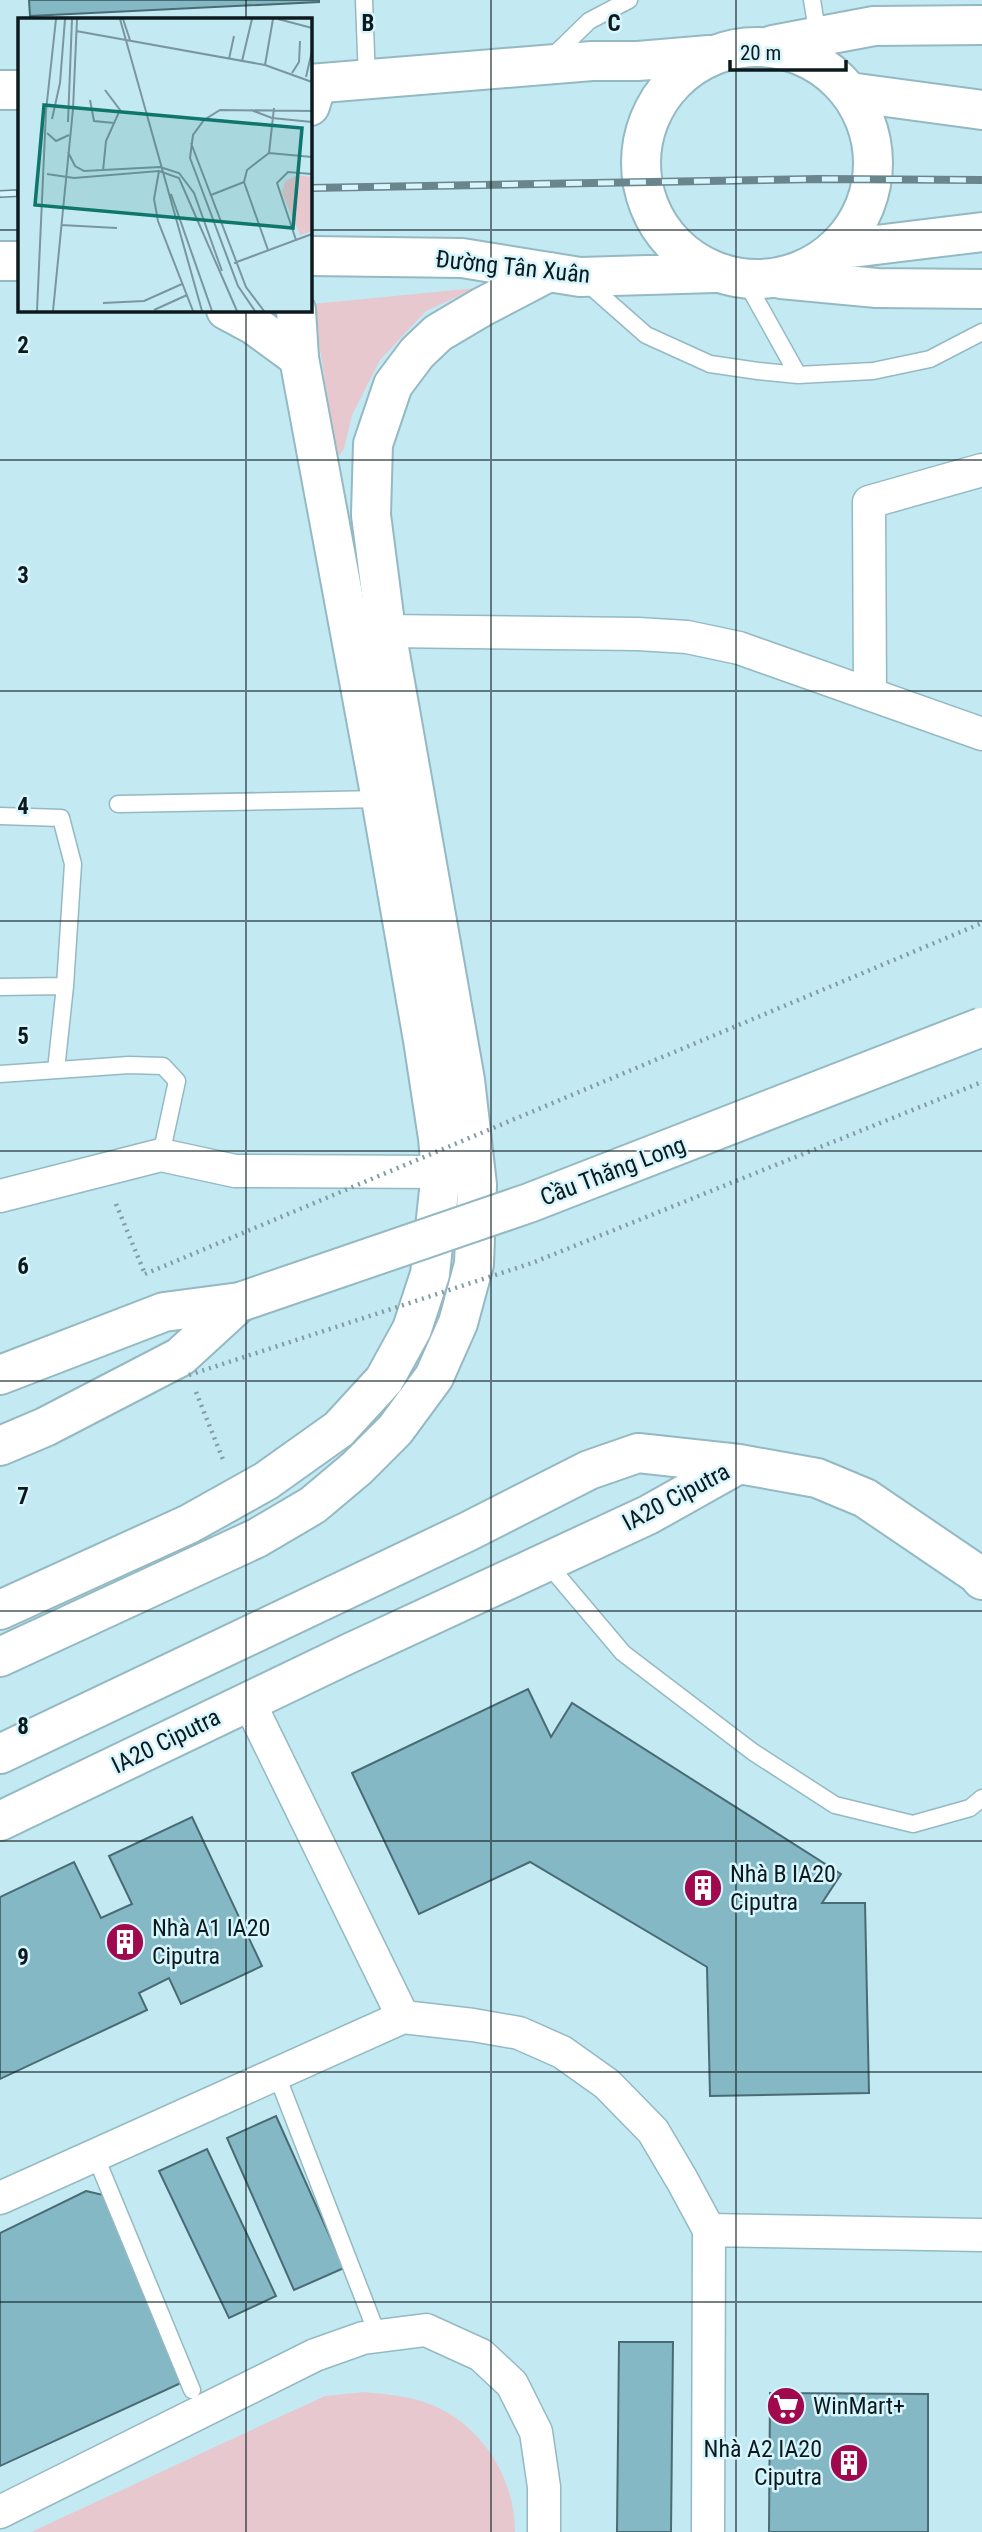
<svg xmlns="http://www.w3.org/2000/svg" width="982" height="2532" viewBox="0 0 982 2532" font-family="'Roboto Condensed',sans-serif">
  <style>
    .green { fill: #e7c8cf }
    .building { fill: #84b8c5; stroke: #496b74; stroke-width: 2 }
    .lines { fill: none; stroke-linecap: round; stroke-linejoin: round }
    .service-casing { stroke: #94b9c3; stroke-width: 19 }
    .minor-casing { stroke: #94b9c3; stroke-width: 35 }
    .tertiary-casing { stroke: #94b9c3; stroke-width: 42 }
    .secondary-casing { stroke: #94b9c3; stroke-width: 42 }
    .primary-casing { stroke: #94b9c3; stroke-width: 42 }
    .trunk-casing { stroke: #94b9c3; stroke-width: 42 }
    .path { stroke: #809da5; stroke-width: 4.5; stroke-dasharray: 2 5; stroke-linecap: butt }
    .service { stroke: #fff; stroke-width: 16 }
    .minor { stroke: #fff; stroke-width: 32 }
    .tertiary { stroke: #fff; stroke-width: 38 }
    .secondary { stroke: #fff; stroke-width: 38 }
    .primary { stroke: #fff; stroke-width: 38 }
    .trunk { stroke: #fff; stroke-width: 38 }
    .rail-casing { stroke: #6b858c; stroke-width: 8 }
    .rail { stroke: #d7f5fd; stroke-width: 5; stroke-dasharray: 16; stroke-linecap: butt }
    .trunk-bridge-casing { stroke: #94b9c3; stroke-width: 42; stroke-linecap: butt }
    .path-bridge { stroke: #809da5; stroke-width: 4.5; stroke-dasharray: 2 5; stroke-linecap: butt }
    .trunk-bridge { stroke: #fff; stroke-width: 38 }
    .grid { fill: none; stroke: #0c1a1e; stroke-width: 2; stroke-opacity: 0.55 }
    .labels { text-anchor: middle; stroke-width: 5; stroke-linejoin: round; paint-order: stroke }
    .street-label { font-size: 24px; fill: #0c1a1e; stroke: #d7f5fd }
    .poi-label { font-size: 24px; fill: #0c1a1e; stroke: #d7f5fd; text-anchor: start }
    .inset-road { fill: none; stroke: #7a969e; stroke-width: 2 }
    .view { fill: #0f766e; fill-opacity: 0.15; stroke: #0f766e; stroke-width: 3.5 }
    .inset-edge { fill: none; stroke: #0c1a1e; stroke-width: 3.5 }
    .grid-label { font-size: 23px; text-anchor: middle; font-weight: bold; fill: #0c1a1e; stroke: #d7f5fd; stroke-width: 5; stroke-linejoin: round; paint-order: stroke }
  </style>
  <rect width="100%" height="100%" fill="#c3e9f3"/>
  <path class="green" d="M476,288L426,311L380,360L352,415L344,449L339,456L336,452L313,304Z
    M365,2392C381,2394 398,2395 414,2399C474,2414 515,2471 515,2532H31L325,2396Z"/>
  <path class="building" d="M29,0H319V2L30,16Z
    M528,1689L551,1737L572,1703L841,1874L822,1903H865L869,2093L710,2096L707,1967L530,1862L419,1914L352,1773Z
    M192,1817L262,1966L181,2004L169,1978L139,1993L147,2010L0,2079V1897L74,1862L101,1918L132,1904L109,1856Z
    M276,2116L344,2268L294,2290L227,2138Z
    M207,2149L276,2296L229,2318L159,2171Z
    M86,2191L112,2197L190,2364L181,2383L0,2466V2233Z
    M619,2342H673L671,2532H617Z
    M770,2393L928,2394V2532H769Z"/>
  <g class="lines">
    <g class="service-casing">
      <path id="service" d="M364,0L367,80
        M812,0L818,36
        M550,59L589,21L629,0
        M745,280L798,375
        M587,283L646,335L710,364L758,371L798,375L873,371L930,359L982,332
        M118,804L381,799
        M0,816L61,818L73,864L65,986L56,1070
        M0,987L65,986
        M0,1074L129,1065L163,1066L177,1081L161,1155
        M546,1562L623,1653L753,1752L835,1805L913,1824L970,1808L982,1798
        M276,2073L378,2336
        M95,2155L192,2390"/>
    </g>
    <g class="minor-casing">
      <path id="minor" d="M386,631L638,634L687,637L739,648L982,734
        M870,693L869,502L982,470
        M0,1196L161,1155L235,1171L441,1172
        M249,1702L403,2017
        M0,2198L403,2017L473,2025L519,2033L562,2052L607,2084L653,2131L682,2180L709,2230L708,2532
        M709,2230L982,2235
        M0,2512L315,2355L363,2338L426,2330L481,2355L512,2384L536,2432L544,2487V2532"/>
    </g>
    <g class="tertiary-casing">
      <path id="tertiary" d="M0,1754L469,1531L589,1470L638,1453L739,1464L817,1478L865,1498L977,1574L982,1580
        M0,1821L350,1653L648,1515L739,1464"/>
    </g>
    <g class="secondary-casing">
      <path id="secondary" d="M773,45L874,26L982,25
        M641 163a116 116 0 1 1 232 0a116 116 0 1 1-232 0Z
        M310,84L592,61H638L709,55
        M0,90H19
        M849,92L982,110
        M835,250L982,232
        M310,256L462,258L580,277L715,273
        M0,261H19
        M781,279L877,288L982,289"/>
    </g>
    <g class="primary-casing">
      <path id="primary" d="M226,310L254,325L299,358
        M0,1657L257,1538L313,1505L357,1468L395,1430L434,1377L458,1323L474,1264L477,1185L465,1080L386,631L371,515L373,444L393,385L417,353L438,333L482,307L549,272"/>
    </g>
    <g class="trunk-casing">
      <path id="trunk" d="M310,106L317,84
        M0,1375L164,1312L240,1302
        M0,1446L45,1427L180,1357L240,1302
        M0,1610L189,1524L266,1481L339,1429L384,1380L412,1329L430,1274L441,1172L438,1138L423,1040L381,799L299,358L296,310"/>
    </g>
    <path class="path" d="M116,1204L145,1274
      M196,1392L224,1462"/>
    <use href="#service" class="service"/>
    <use href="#minor" class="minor"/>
    <use href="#tertiary" class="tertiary"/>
    <use href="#secondary" class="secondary"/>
    <use href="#primary" class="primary"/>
    <use href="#trunk" class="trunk"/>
    <g class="rail-casing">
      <path id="rail" d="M310,188L819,179L982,180
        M0,194L19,193"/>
    </g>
    <use href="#rail" class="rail"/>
    <g class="trunk-bridge-casing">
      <path id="trunk-bridge" d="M240,1302L529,1203L982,1027"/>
    </g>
    <path class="path-bridge" d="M145,1274L982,923
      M189,1375L532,1263L982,1082"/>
    <use href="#trunk-bridge" class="trunk-bridge"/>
  </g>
  <path class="grid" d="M246,0V19M491,0V2532M736,0V2532M0,230H19M310,230H982M246,310V2532M0,460H982M0,691H982M0,921H982M0,1151H982M0,1381H982M0,1611H982M0,1841H982M0,2072H982M0,2302H982"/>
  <defs>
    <g id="building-disc" transform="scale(2.0125)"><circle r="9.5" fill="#a0094e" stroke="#d7f5fd"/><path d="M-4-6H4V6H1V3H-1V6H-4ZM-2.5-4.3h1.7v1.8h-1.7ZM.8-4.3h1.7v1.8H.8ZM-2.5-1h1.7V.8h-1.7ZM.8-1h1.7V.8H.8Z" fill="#fff"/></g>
    <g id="supermarket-disc" transform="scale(2.0125)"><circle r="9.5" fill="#a0094e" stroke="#d7f5fd"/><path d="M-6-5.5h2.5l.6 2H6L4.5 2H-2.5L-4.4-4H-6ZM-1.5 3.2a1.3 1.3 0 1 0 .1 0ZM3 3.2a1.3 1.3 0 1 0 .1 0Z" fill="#fff"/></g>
  </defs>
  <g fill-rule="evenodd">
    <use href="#building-disc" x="703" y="1888"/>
    <use href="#building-disc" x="125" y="1942"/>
    <use href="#supermarket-disc" x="786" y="2406"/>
    <use href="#building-disc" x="849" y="2463"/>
  </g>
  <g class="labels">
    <g class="street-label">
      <text transform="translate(513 267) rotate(6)" y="8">Đường Tân Xuân</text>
      <text transform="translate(613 1171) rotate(-21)" y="8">Cầu Thăng Long</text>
      <text transform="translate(676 1497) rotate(-28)" y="8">IA20 Ciputra</text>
      <text transform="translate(166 1741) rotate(-26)" y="8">IA20 Ciputra</text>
    </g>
    <g class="poi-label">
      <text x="730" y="1882">Nhà B IA20<tspan x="730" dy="28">Ciputra</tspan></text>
      <text x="152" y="1936">Nhà A1 IA20<tspan x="152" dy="28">Ciputra</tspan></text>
      <text x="813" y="2414">WinMart+</text>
      <text x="822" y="2457" text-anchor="end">Nhà A2 IA20<tspan x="822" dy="28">Ciputra</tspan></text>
    </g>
  </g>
  <g transform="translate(18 18)">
    <rect width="294" height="294" fill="#c3e9f3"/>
    <path d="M279,157L294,159V213L282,217L264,175L267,163Z" fill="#e7c8cf"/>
    <path class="inset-road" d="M102,1L184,293M105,1L112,22M260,1L294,10M58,13L247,47L294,64M211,41L216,18M224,43L234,1M247,47L255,1M274,55L281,44L282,23M288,59L294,33M72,82L76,103L96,105M233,92L254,100L294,104M34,101L42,65L47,1M50,104L54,1M29,115L38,123L51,117M173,125L228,269L246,293M50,134L57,148L66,153L142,149L161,155L176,175L204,253M251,135L256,90M85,153L88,123L102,92L87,72M141,153L136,181L140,203L175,293M29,156L56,160L141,153L161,160L219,293M153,176L194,293M193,177L226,164M43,207L99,210M278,222L259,165L270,154L294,156M250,232L226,164L229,152L251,135L294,139M216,245L294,216M85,285L126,283L164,266M136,292L169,277M19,293L28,93L38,1M35,293L55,91L59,1M237,293L220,268L172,140L175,117L186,102L202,92L294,93"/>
    <path class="view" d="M26,87L284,110L275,210L17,187Z"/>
    <rect width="294" height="294" class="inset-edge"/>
  </g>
  <g class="grid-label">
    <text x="368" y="31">B</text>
    <text x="614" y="31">C</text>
    <text x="23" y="353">2</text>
    <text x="23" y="583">3</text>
    <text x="23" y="814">4</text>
    <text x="23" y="1044">5</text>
    <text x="23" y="1274">6</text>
    <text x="23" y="1504">7</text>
    <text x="23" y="1734">8</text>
    <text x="23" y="1965">9</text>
  </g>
  <path d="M730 60v10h116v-10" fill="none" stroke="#0c1a1e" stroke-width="3.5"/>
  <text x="740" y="60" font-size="21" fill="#0c1a1e" stroke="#d7f5fd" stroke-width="5" paint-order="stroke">20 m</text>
</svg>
